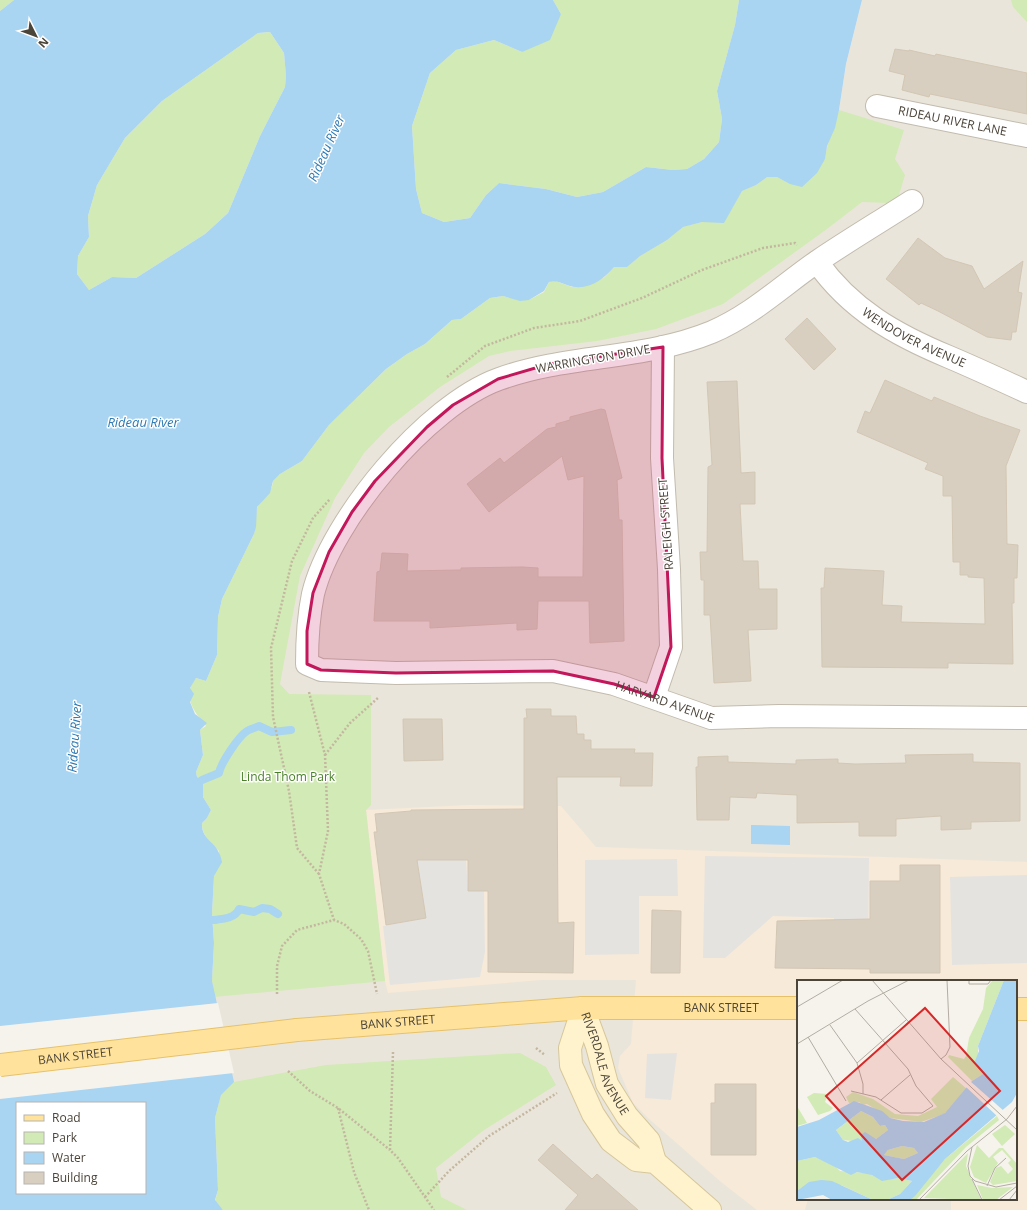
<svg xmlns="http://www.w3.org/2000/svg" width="1027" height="1210" viewBox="0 0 1027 1210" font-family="'Open Sans',sans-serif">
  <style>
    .residential { fill: #eae5da; fill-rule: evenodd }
    .commercial { fill: #f7ead8 }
    .green { fill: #d2eab5 }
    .parking { fill: #e5e3e0 }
    .water { fill: #a9d4f2; fill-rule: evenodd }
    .pier { fill: #f6f3ec }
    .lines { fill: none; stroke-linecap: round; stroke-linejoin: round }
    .stream { stroke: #a9d4f2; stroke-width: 8 }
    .building { fill: #d8cfc1; stroke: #d3c7b4 }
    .street-casing { stroke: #c2bbae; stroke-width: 24 }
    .secondary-casing { stroke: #d6c79b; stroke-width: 24 }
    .primary-casing { stroke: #e6c16a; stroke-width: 24 }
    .path { stroke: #c4b79f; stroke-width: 2.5; stroke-dasharray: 2 2; stroke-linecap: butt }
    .street { stroke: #fff; stroke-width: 22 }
    .secondary { stroke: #fff3cd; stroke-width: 22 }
    .primary { stroke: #ffe39c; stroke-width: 22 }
    .primary-bridge-casing { stroke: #e6c16a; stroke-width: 24; stroke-linecap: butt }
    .primary-bridge { stroke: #ffe39c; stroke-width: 22 }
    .marked { fill: #c2185b; fill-opacity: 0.2; stroke: #c2185b; stroke-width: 3; stroke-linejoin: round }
    .labels { text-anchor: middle; stroke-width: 3; stroke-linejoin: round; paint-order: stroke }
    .street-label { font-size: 12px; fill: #4b4439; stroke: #fff }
    .park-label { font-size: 12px; fill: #4a7f2a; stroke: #fff }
    .water-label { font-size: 13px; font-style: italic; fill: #2e7ab2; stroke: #fff }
    .inset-road { fill: none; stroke: #b2ada4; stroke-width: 1 }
    .view { fill: #d62828; fill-opacity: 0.15; stroke: #d62828; stroke-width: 2 }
    .inset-edge { fill: none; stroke: #4b4439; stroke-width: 2 }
  </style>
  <rect width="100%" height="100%" fill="#f6f3ec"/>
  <path class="residential" d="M862,0H1027V1210H223L214,997L212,981L257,507L839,110L846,64ZM798,981H1016V1199H798Z"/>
  <path class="commercial" d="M470,805L561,806L596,847L1027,862V1210H951V1199H1016V981H798V1199H808L805,1210H757L721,1182L648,1118L633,1103L618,1068L620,1056L631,1044L636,980H541L388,993L385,981L366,810Z"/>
  <path class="green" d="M0,0H14L0,11Z
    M553,0H739L735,25L717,91L722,119L719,142L704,159L687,169L673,170L646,167L603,192L577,197L546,189L499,183L486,195L470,218L444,222L422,213L416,189L412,126L430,73L456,50L494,40L522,52L561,14Z
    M1011,0H1027V22L1013,7Z
    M270,32L284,53L286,76L285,87L260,136L228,213L205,234L136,278L112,277L89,290L77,274L78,256L89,237L88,216L97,185L125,138L162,101L258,33Z
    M839,110L904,130L895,159L905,175L899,195L889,203L862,202L827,229L723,304L656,329L597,341L510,351L489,356L440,387L389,427L364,453L335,498L300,576L280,684L289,694L371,695V805L366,810L385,981L214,997L212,981L214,943L212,914L214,876L219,851C211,844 201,834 202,823L207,818L211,810L203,797V781L197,777L196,772L203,755L200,730L206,726C194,712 181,695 196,678L206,681L217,655L218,617L222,599L254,534C257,525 255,517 257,509C259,500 272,495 273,481L280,474L302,461L329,425L386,369L407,354L425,344L452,320L461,319L490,298L503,296L520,300H529L544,292L549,282L553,280L572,287L604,278L614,267H627L640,256L667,240L683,227L702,222H724L742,191L756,185L767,177H777L790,184L825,159C827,142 835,126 839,110Z
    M520,1053L546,1067L556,1085L484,1130L436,1168L441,1197L467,1210H223L215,1201L218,1190L215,1118L221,1095L234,1082L326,1065Z"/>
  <path class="parking" d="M705,856L869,858L868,964L835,965L834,918L773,916L725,958H703Z
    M677,859L678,896H639V954L585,955V860Z
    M417,860H466L468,891H484L485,952L480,977L390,985L383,926L426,918Z
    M1027,875V963L952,965L950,877Z
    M677,1053L671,1100L645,1098L647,1054Z"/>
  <path class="water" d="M14,0H553L561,14L550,40L522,52L494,40L456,50L430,73L412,126L416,189L422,213L444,222L470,218L486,195L499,183L546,189L577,197L603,192L646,167L673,170L687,169L704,159L719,142L722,119L717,91L735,25L739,0H862L846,64L839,110L835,128L827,146L825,159L817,173L802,187L790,184L777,177H767L756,185L742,191L724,223L702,222L683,227L667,240L640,256L627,267H614C602,281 586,292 567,285C561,283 555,280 549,282L544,291L529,300L520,301L503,296L490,298L461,319L452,320L425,344L407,354L386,369L329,425L302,461L280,474L273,481L270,493L257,507L256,527L254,534L222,599L218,617L217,655L206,681L196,678L190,688L194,694L190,702L195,714L207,723L200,730L203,755L196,772L197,777L203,781V797L211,810L207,818L202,823C201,839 215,842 219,853C221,856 221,859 222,862L214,876L212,914L214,943L212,981L234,1082L221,1095L215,1118L218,1190L215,1200L223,1210H0V11ZM270,32L284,53L286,76L285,87L260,136L228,213L205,234L136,278L112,277L89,290L77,274L78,256L89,237L88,216L97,185L125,138L162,101L258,33ZM17,1103H145V1193H17Z
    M751,825L790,826V845L751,844Z"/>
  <path class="pier" d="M218,1003L234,1073L0,1099V1026Z"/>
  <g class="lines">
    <path class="stream" d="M202,780L219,773C221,763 238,737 247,731C250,729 255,728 259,726L272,732L291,730
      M213,920C221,919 235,919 239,909L254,912L262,908L270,909L278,914"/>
  </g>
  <path class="building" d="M895,49L909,51V50L935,56L936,54L1027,73V114L930,94L929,97L902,90L905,75L889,71Z
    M918,238L945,258L972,266L984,289L1023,261L1018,292L1022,293L1016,332H1012L1011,340L987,337L938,311L921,303L919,305L886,279Z
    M807,318L836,349L814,370L785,339Z
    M885,380L932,401L934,397L980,416L1020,430L1006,466L1007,544L1018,545L1017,578H1014V603H1012L1013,664L948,663V668L822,667L821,588H824L825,568L884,571L882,605L902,606L901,622L985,624L984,578L968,577V575H960V562H953L952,496H943V476L925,469L928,463L857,432L865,411L870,413Z
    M737,381L741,473L755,472V504H740L743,561H758L759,589H777V629L748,630L751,681L714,683L710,615H704V580H701L700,552H707L708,467L712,465L707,382Z
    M601,409L605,410L622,478L617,480L619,520H622L624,641L590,643L589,601H538L537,629L517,630V623L430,628V621H374L377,572L380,571L382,553L408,554L407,571L461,570V568L522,567L538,568V577H583L584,476L568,480L562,456L489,512L467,484L500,458L504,463L547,429L556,427V424L570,420V417Z
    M526,709H551V716H576L577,734H584V740H591V749H635L634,753H653L652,786H620L621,777H557L558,923L574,922L573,973L488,972V891H468V860H417L426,918L386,925L374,832H377L375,814L411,811V810L524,809V718H527Z
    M403,719H442L443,760L404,761Z
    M973,754V762L1020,763V821L971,822V829L941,830V816L896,819V836H859V822L797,823V795L757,793L756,798L730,797L729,820H697L696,767H698V757L728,756V762L796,764V760L838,759V763L855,764L906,763L905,755Z
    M900,865H940V973H870V969L775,968L777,921L870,919V881H900Z
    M652,910L681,911L680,973H651Z
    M715,1084H756V1155H711V1103H715Z
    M553,1144L592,1179L597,1174L638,1210H565L578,1195L538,1160Z"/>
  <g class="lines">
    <g class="street-casing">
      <g id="street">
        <path id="s1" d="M877,106L1027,136"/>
        <path id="s2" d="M912,201C881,221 849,240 818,261C783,285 752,315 712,332C644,360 568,354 499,379C427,405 331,520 313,594C308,618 307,640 307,664L321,670L396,673L553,671L614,684L711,718L779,716L1027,718"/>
        <path id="s3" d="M817,262C851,310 896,335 949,357C975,368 1001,380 1027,392"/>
        <path d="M654,697L671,647L669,569L662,458L663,347"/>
      </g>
    </g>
    <g class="secondary-casing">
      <g id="secondary">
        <path d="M583,1008L570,1048L571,1065L593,1114L611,1141L636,1160L655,1162L710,1210"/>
        <path id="s4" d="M583,1008L597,1046L607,1084L627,1116L649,1141L655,1162"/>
      </g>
    </g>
    <g class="primary-casing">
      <g id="primary">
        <path d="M1016,1009H1027"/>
        <path id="s5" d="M297,1030L583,1008H798"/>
      </g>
    </g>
    <path class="path" d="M447,377L485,346L534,328L580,321L642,298L702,270L763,248L795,243L797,245
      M309,692L325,755L328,831L319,874L334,920
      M325,755L350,723L379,697
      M319,874L297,848L289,791L273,717L271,648L292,561L313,518L330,499
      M277,994V966L282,946L297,930L334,920L344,924L361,939L368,951L377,994
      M536,1048L545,1055
      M393,1052L390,1150L398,1158L434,1210
      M288,1071L310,1091L338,1108L390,1150
      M338,1108L354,1172L369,1210
      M425,1197L449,1171L489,1136L557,1093"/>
    <use href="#street" class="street"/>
    <use href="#secondary" class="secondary"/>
    <use href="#primary" class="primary"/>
    <g class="primary-bridge-casing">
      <g id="primary-bridge">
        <path id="s6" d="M0,1065L297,1030"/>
      </g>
    </g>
    <use href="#primary-bridge" class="primary-bridge"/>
  </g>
  <path class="marked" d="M663,347L662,458L671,647L654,697L614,684L553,671L396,673L321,670L307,664V631L313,593L329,552L352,512L375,481L427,427L453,405L498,379L549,364Z"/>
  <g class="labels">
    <g class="street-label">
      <text dy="4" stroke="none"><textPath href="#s1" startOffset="77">RIDEAU RIVER LANE</textPath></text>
      <text dy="4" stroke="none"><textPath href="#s3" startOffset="125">WENDOVER AVENUE</textPath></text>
      <text transform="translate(593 359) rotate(-10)" y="4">WARRINGTON DRIVE</text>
      <text transform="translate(666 524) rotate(-94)" y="4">RALEIGH STREET</text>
      <text dy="4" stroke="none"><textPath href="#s2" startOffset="1184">HARVARD AVENUE</textPath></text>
      <text dy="4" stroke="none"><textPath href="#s5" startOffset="425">BANK STREET</textPath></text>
      <text dy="4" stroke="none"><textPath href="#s5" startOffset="101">BANK STREET</textPath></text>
      <text dy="4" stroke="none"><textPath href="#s6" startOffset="76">BANK STREET</textPath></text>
      <text dy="4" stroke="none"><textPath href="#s4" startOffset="60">RIVERDALE AVENUE</textPath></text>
    </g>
    <g class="park-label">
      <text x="288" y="781">Linda Thom Park</text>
    </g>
    <g class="water-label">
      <text transform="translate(326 148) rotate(-66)" y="5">Rideau River</text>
      <text x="143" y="427">Rideau River</text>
      <text transform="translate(74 737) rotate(-86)" y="5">Rideau River</text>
    </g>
  </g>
  <g transform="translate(797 980)">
    <rect width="220" height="220" fill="#f6f3ec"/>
    <path d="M196,0H207L181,66V85L186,94L175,101L151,77L152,75L167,79L169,76L172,58L186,29L189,8ZM156,97L170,109L147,134L124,142L93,138L70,124L66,125L62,122L52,123L49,117L56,112L76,119L98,134L121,136L140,127L134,119ZM17,113L31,114L28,122L36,128L33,131L21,135L10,117ZM0,126L10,143L0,146ZM64,131L76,137L83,146L88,145L91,150L79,159L72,157L65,162L46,160L39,150ZM200,136L202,140L169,167L119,220H113L148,179ZM208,145L218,154L205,166L195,154ZM180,165L192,178L202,168H206L220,184V201L196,205L193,202L199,188L204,186L211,194L216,189L211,183L214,180L205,170L196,177L201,183L189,203L177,197L173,187ZM105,166L117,168L121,173L107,179L87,175L91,170ZM171,173L169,186L184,220L127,218ZM18,177L36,184L43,191L71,193L85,200L101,198L115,201L103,214L90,220H76L44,205L6,207L0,211V181ZM180,205L195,208L216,207L199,220H186Z" fill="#d2eab5"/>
    <path d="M207,0H220V113L215,122L148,179L118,216L113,220H90L103,214L115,201L101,198L85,201L75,195L60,192L54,195L18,177L0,181V147L22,140L57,121L85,131L93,138L106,141L127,142L148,133L175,101L186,94L178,81L182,71L181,66ZM64,131L76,137L83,146L88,145L91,150L79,159L68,152L64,155L65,161L61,158L51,162L46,160L39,150ZM105,166L117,168L121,173L107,179L87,175L91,170ZM24,200L35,201L76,220H35L26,215L0,220V211L12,202Z" fill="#a9d4f2" fill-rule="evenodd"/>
    <path d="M173,101L207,131L201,137L169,107Z" fill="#f6f3ec"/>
    <path class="inset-road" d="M75,0L144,79L220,150M172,0V4H191L194,0M0,27L46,0M33,45L60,83L66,104V114M11,57L49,121M0,64L71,21L112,0M144,79L149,75L153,67L150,0M60,83L109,40M54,111L79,117L104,133H125L136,126L119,106L111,89L58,29M84,120L113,95M175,167L171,186L173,196L178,201L199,207L220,203M175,199L185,220M190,206L198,188L209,178M122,220L170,171L210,139L220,126M202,220L220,206M212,220L220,210"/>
    <path class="view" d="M128,28L203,111L105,200L29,116Z"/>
    <rect width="220" height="220" class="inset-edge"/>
  </g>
  <rect x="16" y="1102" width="130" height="92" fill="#ffffff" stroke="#b7b4b0"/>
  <rect x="24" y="1115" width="20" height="6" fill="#ffe39c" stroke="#b7b4b0"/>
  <text x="52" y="1122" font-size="12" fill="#4b4439">Road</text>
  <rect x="24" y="1132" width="20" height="12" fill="#d2eab5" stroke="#b7b4b0"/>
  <text x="52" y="1142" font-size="12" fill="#4b4439">Park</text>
  <rect x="24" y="1152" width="20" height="12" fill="#a9d4f2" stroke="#b7b4b0"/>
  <text x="52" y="1162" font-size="12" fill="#4b4439">Water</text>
  <rect x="24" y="1172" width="20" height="12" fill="#d8cfc1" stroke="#b7b4b0"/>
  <text x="52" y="1182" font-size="12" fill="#4b4439">Building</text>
  <g transform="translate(36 36) rotate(132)" stroke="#ffffff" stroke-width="3" paint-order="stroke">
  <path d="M0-3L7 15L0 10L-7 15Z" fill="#4b4439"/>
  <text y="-6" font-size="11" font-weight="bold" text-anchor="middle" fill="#4b4439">N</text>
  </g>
</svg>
